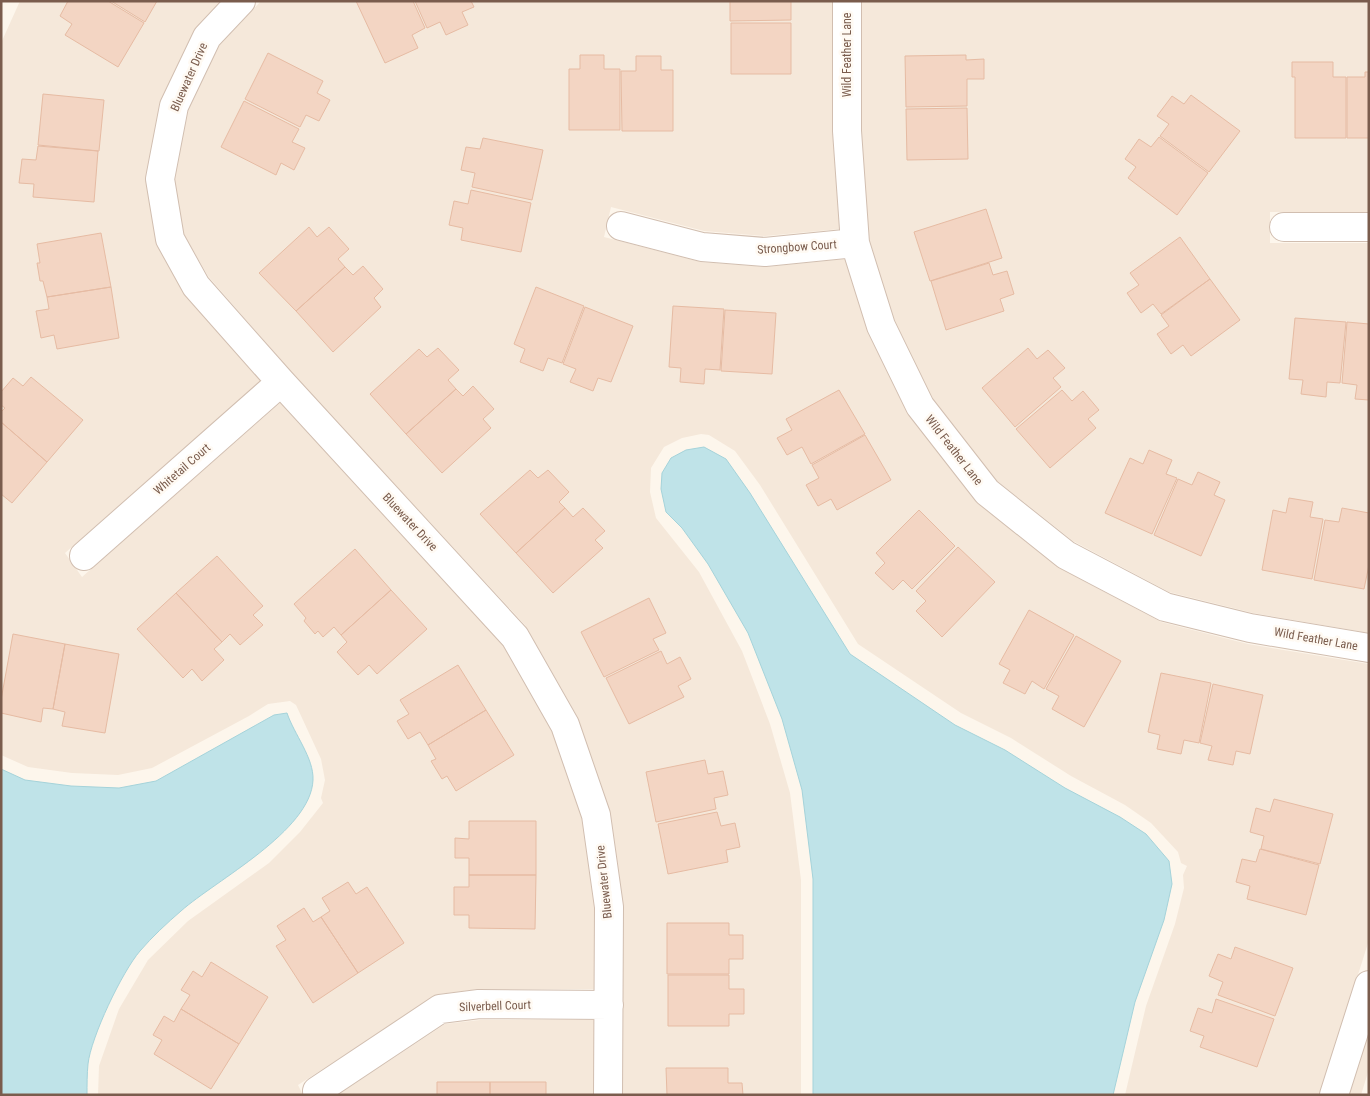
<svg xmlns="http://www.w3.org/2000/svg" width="1370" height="1096" viewBox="0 0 1370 1096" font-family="'Roboto Condensed',sans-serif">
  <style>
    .residential { fill: #f5e8da }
    .water { fill: #bfe3e8; stroke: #a5d3da }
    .building { fill: #f3d5c3; stroke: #e6bba3 }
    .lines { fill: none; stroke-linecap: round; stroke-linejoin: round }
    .minor-casing { stroke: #d1beb0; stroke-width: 30 }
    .minor { stroke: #fff; stroke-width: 28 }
    .labels { text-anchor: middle; stroke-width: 5; stroke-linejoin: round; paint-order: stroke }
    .street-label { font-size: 12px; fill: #7a5c4d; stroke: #fffaf3 }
  </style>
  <rect width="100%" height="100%" fill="#fdf6ec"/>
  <path class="residential" d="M20,1H221L198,26L160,103L147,176L156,242L187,297L261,381L65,553L82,577L280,403L504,646L553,732L583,819L595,908V989H479L439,994L298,1085L303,1095H98L99,1066L119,1009L148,960L188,921L269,863L300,832L323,803L321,798L325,780L321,759L296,705L290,701L268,704L249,716L152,768L118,775L72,773L28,767L1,755V43Z
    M261,1H833V131L840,229L765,236L704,231L611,207L604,237L701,262L766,267L846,259L869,333L910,416L976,502L1058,567L1161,622L1248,644L1369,664V940L1320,1095H1125L1146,1006L1175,924L1184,888L1183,875L1187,866L1181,863L1178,852L1151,823L1125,805L1071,776L1011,738L961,713L858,644L760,485L735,451L709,435L701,434L682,438L664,447L651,468L650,492L656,518L699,572L742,651L770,724L790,793L801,880V1095H622L623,904L609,810L577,716L525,625L291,372L208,276L183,233L174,179L187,111L218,47Z
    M861,1H1369V212H1270V243H1369V633L1253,613L1169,592L1073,541L996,480L931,397L893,319L869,239L861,131Z
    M480,1020H595V1095H338L445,1024Z
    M1369,1030V1069L1361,1095H1349Z"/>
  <path class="water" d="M704,447L726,459L750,493L850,654L955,725L1005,750L1065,788L1120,817L1146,834L1169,861L1172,884L1164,920L1135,1002L1113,1095H813V879L802,790L782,719L748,633L708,564L682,528L666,512L661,489L662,473L671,458L686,450Z
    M287,713C294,734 314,758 313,780C311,831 216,880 181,911C167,923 152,937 140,951C122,972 91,1037 88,1064C87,1074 87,1085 87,1095H1V769L25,780L71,786L119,788L156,781L274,715Z"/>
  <path class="building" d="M68,1H108L144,23L118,67L65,35L72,24L60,16Z
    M111,1H157L145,22Z
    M356,1H413L425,28L412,35L418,48L385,63Z
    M415,1H471L474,7L462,12L468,25L446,35L440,22L427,28Z
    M730,1H791V20L730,21Z
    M731,23H791V74H731Z
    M268,53L323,81L317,93L330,100L319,121L306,115L300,127L245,99Z
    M580,55H604V69H620V130H569V69H580Z
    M966,55V60L984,59V79H967V106L906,107L905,56Z
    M636,56H661V70H673V131H622L621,71H636Z
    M1292,62H1333V77H1346V138H1295V77H1292Z
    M1365,72H1369V138H1347V77H1365Z
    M43,94L104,100L99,151L38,145Z
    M1191,95L1240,131L1209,172L1160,136L1169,124L1157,116L1172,96L1184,104Z
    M244,101L299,129L292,142L305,148L294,170L281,163L276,175L221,147Z
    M967,108L968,159L907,160L906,109Z
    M1159,137L1208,173L1177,215L1128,178L1136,167L1125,159L1139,139L1151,147Z
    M483,138L543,150L532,200L472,187L475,173L461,170L466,147L480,149Z
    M38,146L98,151L94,202L33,197L34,184L19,183L22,159L36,160Z
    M471,190L531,203L521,252L461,240L463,228L449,225L454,201L468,204Z
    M986,209L1002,258L930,281L914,232Z
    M309,227L317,237L329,227L349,249L338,259L345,267L296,311L259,273Z
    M101,233L111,287L47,297L43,281H40L37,263H40L37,244Z
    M1180,237L1210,279L1161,314L1153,304L1141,313L1127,293L1139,285L1130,273Z
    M989,263L993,275L1007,271L1014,294L1000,299L1004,311L946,330L931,281Z
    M363,266L383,289L374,298L381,307L333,352L296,311L345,267L353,275Z
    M1210,279L1240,320L1191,356L1183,345L1171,354L1157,334L1169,326L1161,315Z
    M111,287L119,338L57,349L54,335L41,338L36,311L49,309L47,297Z
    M536,287L584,306L562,363L548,358L543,371L520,362L525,349L514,344Z
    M673,306L724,309L720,370L705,369L704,384L680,382L681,368L669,367Z
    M585,307L633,326L611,382L598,378L593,391L570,382L576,369L563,364Z
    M725,310L776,313L772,374L721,371Z
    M1295,318L1346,322L1340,383L1327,382L1326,397L1301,394L1303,380L1289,379Z
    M1347,322L1369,324V400L1355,399L1357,385L1342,383Z
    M438,348L459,370L448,380L456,389L406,434L370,394L419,349L427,357Z
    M1028,348L1037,359L1048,350L1065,368L1053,378L1061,387L1015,427L982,388Z
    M31,377L83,420L47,462L1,422V412L5,408L1,405V392L13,378L23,386Z
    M473,386L494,409L483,419L491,428L442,473L406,434L456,389L463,396Z
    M839,390L865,434L811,464L802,447L787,455L777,438L792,430L786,419Z
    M1062,390L1072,401L1083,391L1099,410L1088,419L1096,428L1050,468L1016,429Z
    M1,422L47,462L12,503L1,494Z
    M865,435L891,480L837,510L831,499L818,506L806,485L819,478L812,465Z
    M1149,450L1172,460L1166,474L1177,478L1152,534L1105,513L1130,458L1143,464Z
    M530,470L538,478L548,470L569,492L559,502L565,508L516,553L480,514Z
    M1198,472L1220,482L1214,495L1225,500L1201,556L1154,535L1178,479L1192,485Z
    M1289,498L1313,502L1310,517L1323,519L1312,579L1262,570L1273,510L1286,513Z
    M565,508L573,517L583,508L605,531L595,540L603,548L553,593L516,553Z
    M1342,508L1369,513V565L1364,589L1314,580L1325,520L1339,522Z
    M919,510L955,546L912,589L903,580L893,590L875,573L885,563L876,553Z
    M958,547L995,582L942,637L916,611L926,601L916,591Z
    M355,549L391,590L341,635L334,627L323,637L318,631L315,634L304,621L306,618L294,604Z
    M217,556L263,606L253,615L263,625L240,645L230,634L222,642L176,593Z
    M391,590L427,629L377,674L369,665L358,675L337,652L347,642L341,635Z
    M176,593L222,642L214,649L224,660L202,681L192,669L183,678L137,629Z
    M649,598L666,633L653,639L659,650L604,677L581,632Z
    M1029,610L1074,635L1044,689L1032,681L1025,694L1003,683L1010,670L999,664Z
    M13,634L65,644L53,709L43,708L41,722L1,713V700Z
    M1076,636L1121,661L1084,727L1052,709L1059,696L1046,689Z
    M65,644L119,654L105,733L62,726L65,712L53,709Z
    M661,651L667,664L680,657L691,679L678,686L684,697L629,724L606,678Z
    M458,665L486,710L428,745L420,732L408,739L397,721L409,714L400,700Z
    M1161,673L1211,683L1199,743L1184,740L1181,754L1157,749L1160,735L1148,732Z
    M1213,684L1263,695L1250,754L1236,751L1233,765L1208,760L1212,746L1200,743Z
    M486,710L514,755L456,791L447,776L442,779L431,761L436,759L428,745Z
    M705,760L708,774L723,771L728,795L714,798L716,809L656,822L646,772Z
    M1274,799L1333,814L1320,864L1261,849L1264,836L1250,832L1256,808L1270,812Z
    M717,812L721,826L735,823L740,847L726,850L728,862L668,874L658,824Z
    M469,821H536V875H469V858H455V838L469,839Z
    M1260,849L1319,865L1306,915L1247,899L1250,886L1236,882L1242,859L1256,862Z
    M469,875H536L535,929L469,928V915H454V887H469Z
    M348,882L356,894L367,887L404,943L358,973L321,917L330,911L322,898Z
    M304,908L313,922L321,917L358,973L313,1003L276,946L286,940L277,926Z
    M667,923H729V935H743V959H729V974H667Z
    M1235,947L1293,968L1275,1016L1218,995L1223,982L1209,976L1218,954L1231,959Z
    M211,962L268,997L239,1044L181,1009L190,995L181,990L193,971L202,977Z
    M668,975H729V989H744V1014H729V1026H668Z
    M1216,999L1274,1019L1257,1067L1200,1047L1204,1036L1190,1031L1198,1008L1212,1013Z
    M181,1009L239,1044L211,1089L154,1054L162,1040L153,1035L164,1016L174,1022Z
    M666,1068H728V1083H742L743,1095H667Z
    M437,1082H490V1095H437Z
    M490,1082H546V1095H490Z"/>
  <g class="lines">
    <g class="minor-casing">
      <path id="minor" d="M241,1L207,37L174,106L160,179L170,239L196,286L281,382L515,637L565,725L596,815L609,907L608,1095
        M847,1V131L855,243L881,326L920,406L987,492L1066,555L1165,607L1250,628L1369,648
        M621,226L702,247L765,252L855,243
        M1284,227H1369
        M84,556L281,382
        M317,1091L440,1009L479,1004L609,1005
        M1334,1095L1369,985"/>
    </g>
    <use href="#minor" class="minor"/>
  </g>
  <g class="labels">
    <g class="street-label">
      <text transform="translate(847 55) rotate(-90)" y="4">Wild Feather Lane</text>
      <text transform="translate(189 77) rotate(-66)" y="4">Bluewater Drive</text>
      <text transform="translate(797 247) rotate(-4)" y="4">Strongbow Court</text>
      <text transform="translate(954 450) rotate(52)" y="4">Wild Feather Lane</text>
      <text transform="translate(182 469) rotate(-41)" y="4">Whitetail Court</text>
      <text transform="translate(410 522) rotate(47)" y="4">Bluewater Drive</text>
      <text transform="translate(1316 639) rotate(10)" y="4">Wild Feather Lane</text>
      <text transform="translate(604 882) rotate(-96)" y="4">Bluewater Drive</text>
      <text transform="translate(495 1006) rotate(-2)" y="4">Silverbell Court</text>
    </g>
  </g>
  <rect width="1370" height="1096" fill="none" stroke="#7a5c4d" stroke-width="5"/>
</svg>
